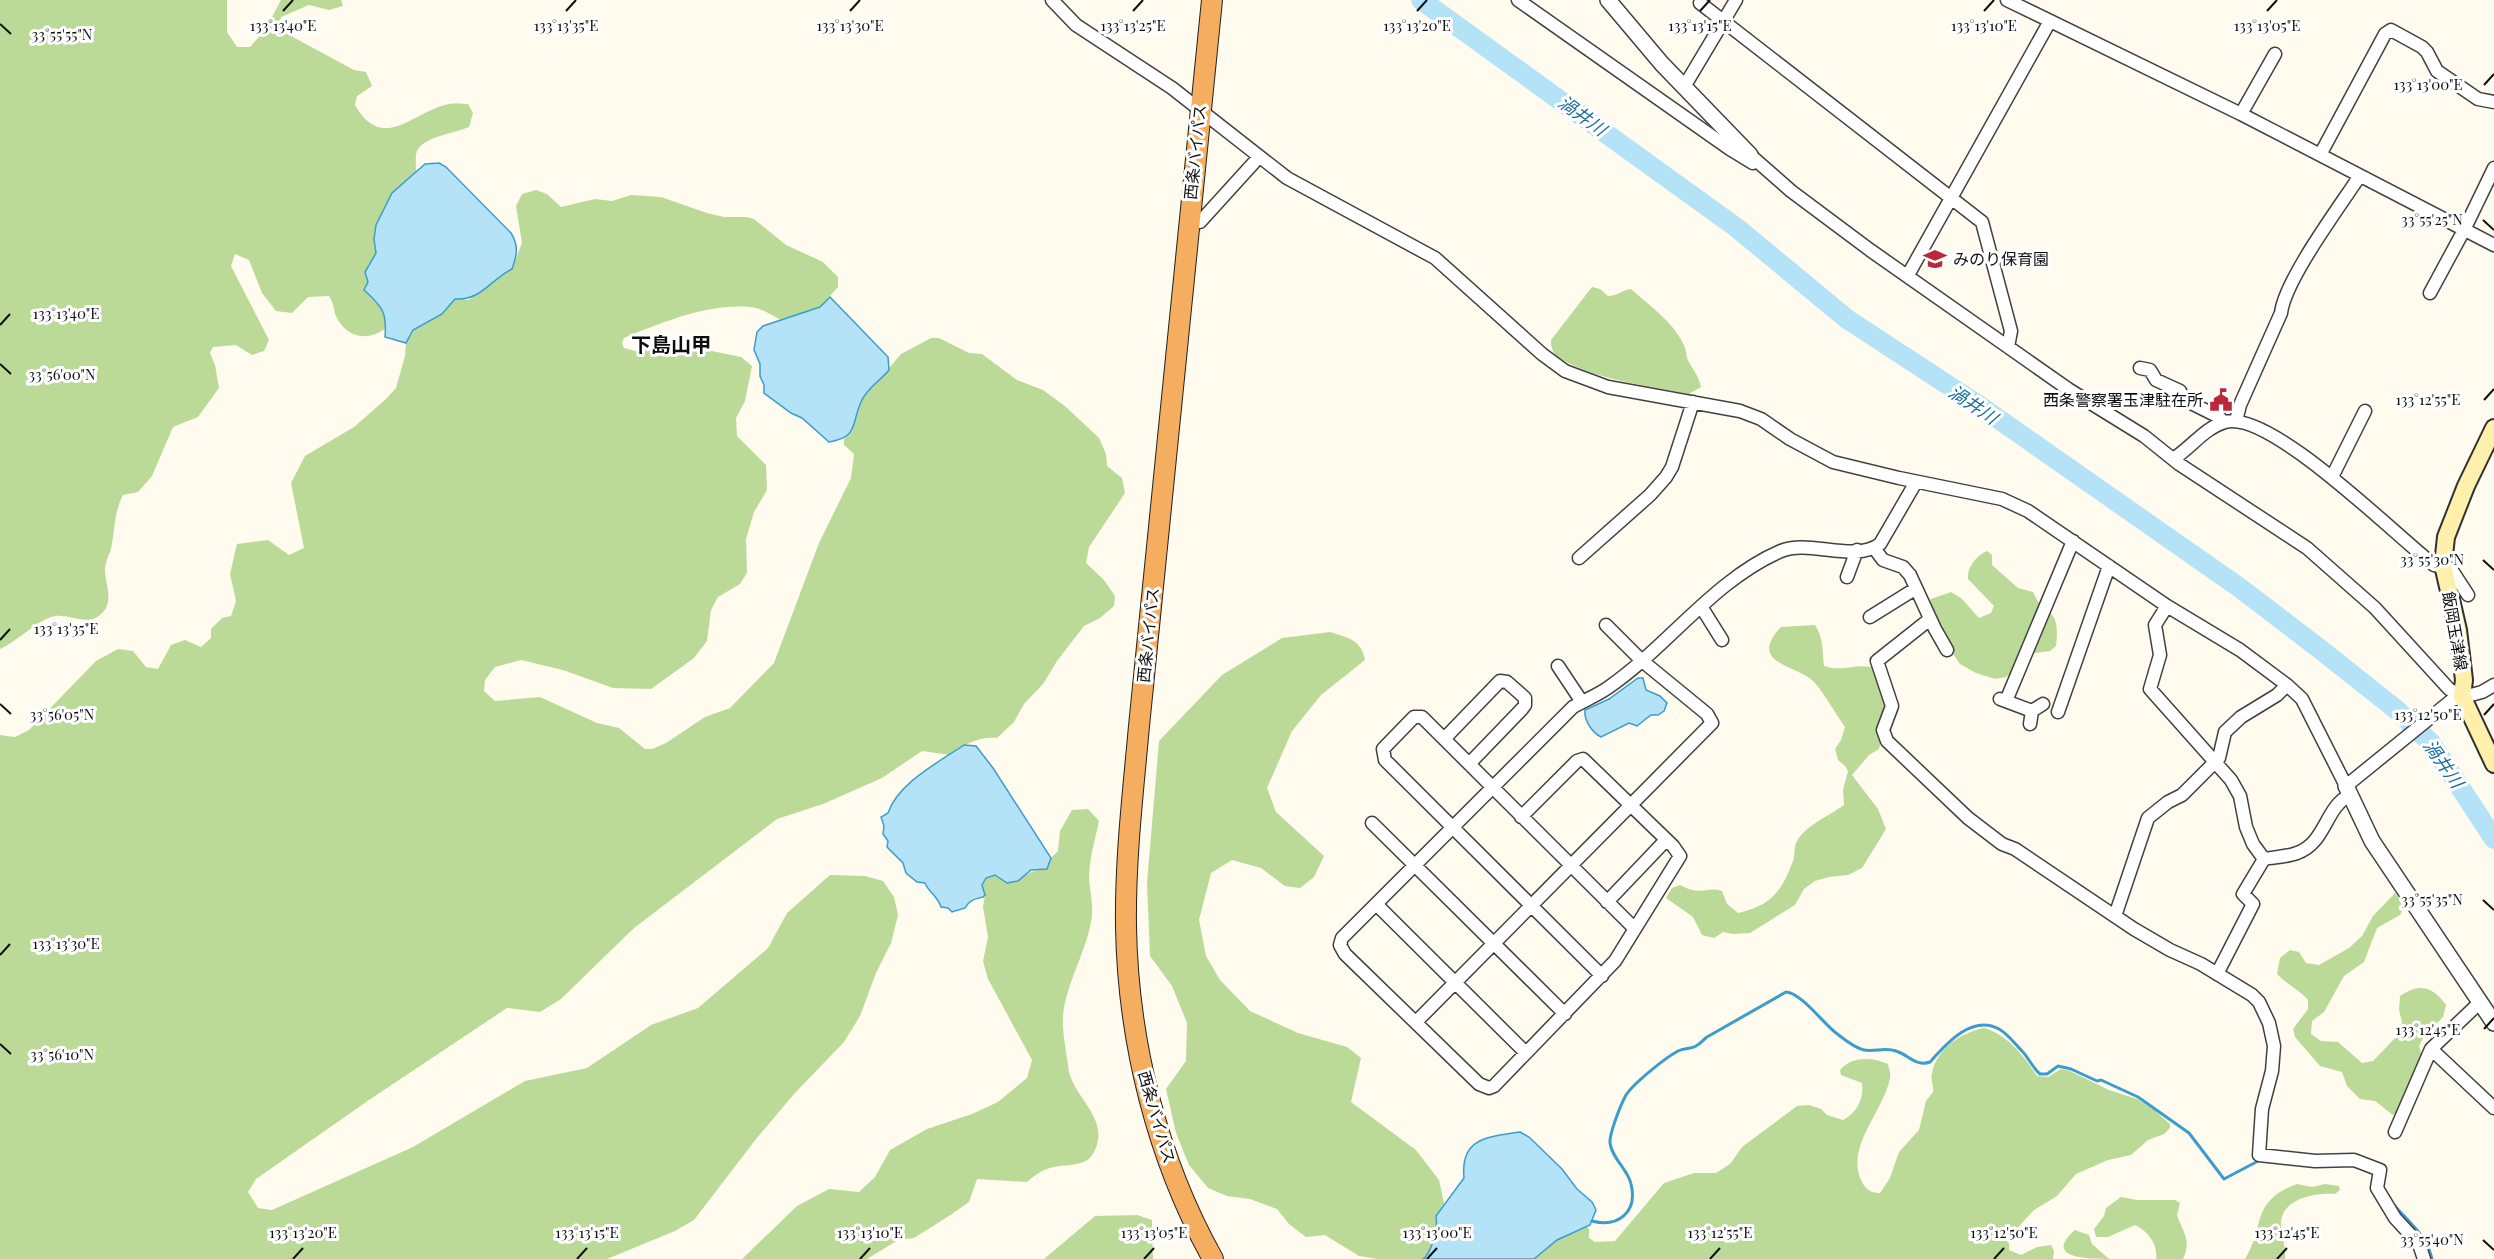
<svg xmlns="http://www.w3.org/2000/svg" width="2494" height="1259" viewBox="0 0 2494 1259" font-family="'Playfair Display','Noto Sans JP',serif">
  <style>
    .forest { fill: #bbda98 }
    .water { fill: #b4e2f6; stroke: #3c9dcc; stroke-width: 1.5 }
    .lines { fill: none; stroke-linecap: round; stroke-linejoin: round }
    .stream { stroke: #3c9dcc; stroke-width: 3 }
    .river { stroke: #b4e2f6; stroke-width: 20 }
    .minor-casing { stroke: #414141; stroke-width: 15 }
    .tertiary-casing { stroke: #414141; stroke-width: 18 }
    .secondary-casing { stroke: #303030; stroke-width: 20 }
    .trunk-casing { stroke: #1f1f1f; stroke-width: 22 }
    .minor { stroke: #fff; stroke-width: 12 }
    .tertiary { stroke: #fff; stroke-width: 15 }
    .secondary { stroke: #feefab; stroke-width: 16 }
    .trunk { stroke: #f5ae60; stroke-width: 20 }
    .ticks { fill: none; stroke: #0e0e0e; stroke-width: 2 }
    .labels { text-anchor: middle; stroke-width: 6; stroke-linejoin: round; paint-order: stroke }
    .street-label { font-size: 16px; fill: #0e0e0e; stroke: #fff }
    .poi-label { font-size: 16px; fill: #0e0e0e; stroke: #fff; text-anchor: start }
    .water-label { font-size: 18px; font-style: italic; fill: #186e9f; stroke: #fff }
    .quarter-label { font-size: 20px; font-weight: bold; fill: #0e0e0e; stroke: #fff }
    .ticks-label { font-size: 15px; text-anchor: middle; fill: #0e0e0e; stroke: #fff; stroke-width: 6; stroke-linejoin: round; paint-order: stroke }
  </style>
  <rect width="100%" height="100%" fill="#fffbef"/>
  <path class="forest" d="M0,0H227V32L237,47H250L265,30L281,0H341L343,6L329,10L309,5L281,17L278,29L354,70L366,72L372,86L357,96L355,105C383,154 413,111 449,104C455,103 463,104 468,104L473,113L469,127C455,133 423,137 417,151C415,156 416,165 416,171L392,194L374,239L376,254L368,265L387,320L386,328C369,341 348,339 337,318C333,311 335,305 329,296L308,297L292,313L276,311L262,293L249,260L235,254L231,266L269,340L264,351L252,355L236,345L213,347L210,353L215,365L219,388L198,417L173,427L152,476L138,492L123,495C114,512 115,530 111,549C109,555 106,561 105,567C104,583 116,602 100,615C87,626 70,614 55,616C38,619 17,642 0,649Z
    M536,190L547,194L561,207L595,199L612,201L631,195L661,197L707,213L724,217H747L754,219L786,245L823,262L838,277V287L820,307L781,320C773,316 764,310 756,308C713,301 663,322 624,338L622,343L624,348L635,351L683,345L741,357L752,366L745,401L736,418L737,436L766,465L767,490L754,512L746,539L747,573L740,584L718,597L711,610L707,641L694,658L651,689L613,688L563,670L521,660L495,667L485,680L484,691L495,701L540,697L597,723L619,728L645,749H652L666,743L705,717L730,708L774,663L819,543L851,478L854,454L844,445V439L852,432L861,401L901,354L931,338H939L969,353L982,354L1017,380L1043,390L1066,407L1099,438L1106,454L1107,466L1122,478L1125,493L1089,547L1086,563L1104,580L1115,596L1114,606L1100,618L1084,626L1057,661L1043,684L1024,704L1014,722L997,738C979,736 965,744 950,755L922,751L882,778L823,804L777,819L634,928L561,999L540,1012L507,1008L369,1100L256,1179L248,1192L258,1208L272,1210L413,1147L525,1081L587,1068L651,1025L698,1008L768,948L787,913L830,875L865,876L883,881L894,897L898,915L891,943L876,973L860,1016L844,1042L794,1094L756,1139L694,1220L675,1231L607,1259H0V735L15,737L29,730L96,661L118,649L133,651L146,667L158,669L171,645L185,640L201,647L211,638V629L222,618L231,616L236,601L230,574L237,544L268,540L289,555L304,548L291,483L305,456L354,427L386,399L396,388L405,356L406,343L413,330L442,314L455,299L468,300L512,269L522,243L516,206L522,194Z
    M1592,287L1600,289L1608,296C1617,296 1622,290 1631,289C1649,305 1677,325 1685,348C1687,353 1686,358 1689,362C1694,371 1699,377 1701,387L1689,394C1650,386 1589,379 1557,356C1552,352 1551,346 1551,340Z
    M1987,551L1992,555V565L2018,588L2033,592C2045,620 2061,604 2056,646L2050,651L2035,653L2006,677L1995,679L1976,673L1960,664L1953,654L1929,605L1931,599L1951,592L1961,598L1979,618L1991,613L1994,606L1968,579C1967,567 1976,556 1987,551Z
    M1815,625C1824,639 1822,650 1824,666C1842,672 1853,664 1871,667L1889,704L1879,749L1869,755L1852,775L1878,809L1886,829L1862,868L1848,875L1829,877L1815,881L1804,889L1795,905L1750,933L1733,934L1723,932L1714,938L1702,935L1693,917L1666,898L1672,888L1680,885C1703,897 1704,886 1722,891L1727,904L1738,913C1771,905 1781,893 1793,861C1795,856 1794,848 1796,843C1804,826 1829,816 1844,805L1843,790L1848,771L1845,766L1838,760L1835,749L1841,740L1845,727C1835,713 1826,696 1815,683C1798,664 1746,665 1781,627Z
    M1330,632C1348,638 1361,639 1365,660L1321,695L1292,731L1267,788L1276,812L1324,856L1314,877L1300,888L1285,886L1261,868L1232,860L1211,873L1199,920L1206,956L1220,980L1250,1011L1298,1033L1347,1047L1361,1058L1351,1102L1416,1150L1439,1180L1444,1203L1436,1216L1438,1224L1433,1234L1431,1249L1427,1257L1423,1259H1378L1359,1256L1325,1235L1306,1237L1289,1224L1277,1209L1250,1199L1227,1196L1208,1188L1189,1165L1176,1133L1166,1089L1186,1061L1187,1023L1172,986L1150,956L1147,883L1159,741L1222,675L1282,638Z
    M1088,809L1099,821C1095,840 1089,859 1089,879C1090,891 1093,903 1092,915C1088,950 1066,982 1063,1016C1062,1031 1066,1050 1068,1065C1070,1097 1112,1117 1094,1152C1087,1167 1068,1164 1054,1167C1043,1169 1035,1175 1027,1182L977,1179L969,1202L952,1214L914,1238L898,1240L867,1259H742L797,1206L829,1189L859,1192L875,1177L890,1150L927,1129L972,1114L998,1102L1027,1078L1032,1060L988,979L983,961L988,937L983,907L985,895L982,885L986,878L995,875L1008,883C1023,877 1030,870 1047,869L1051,858L1058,851L1060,831L1072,810Z
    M2395,893L2405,906L2400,915L2377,928L2364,962L2344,976L2324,1012L2312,1021L2311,1034L2321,1041L2338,1042L2362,1063L2373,1061L2399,1034L2402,1022L2399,1010L2400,996C2420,983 2432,986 2446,1005L2443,1017L2424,1036L2419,1046L2422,1056L2399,1111L2393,1115L2375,1101L2360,1099L2347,1086L2342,1072L2320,1066L2295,1037L2293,1029L2308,1009V1000C2299,989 2286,984 2277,974L2280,958L2290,950L2299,952L2306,963L2319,965L2349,948L2362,936L2373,916Z
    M1984,1028C2008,1035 2024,1056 2037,1076L2048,1077L2061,1069L2070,1071L2109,1090L2137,1099L2154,1110L2170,1124V1128L2164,1134L2148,1140L2131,1155L2108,1160L2076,1174L2057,1196L2034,1210L2009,1237V1250L2021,1255L2037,1247L2051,1245L2054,1251L2053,1259H1534L1557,1240L1586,1226L1589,1229V1238L1595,1242L1615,1241L1664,1183L1694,1173H1716L1730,1164L1742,1147L1797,1106L1809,1105L1821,1109L1827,1115L1843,1120C1857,1113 1864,1099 1862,1083L1841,1075L1840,1070C1852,1056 1872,1057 1888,1064C1889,1069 1891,1073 1890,1078C1884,1111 1844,1148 1862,1182C1866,1190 1872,1193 1880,1193L1890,1178L1899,1152L1919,1130L1926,1101L1933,1092C1934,1085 1930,1079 1932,1073C1937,1048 1961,1033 1984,1028Z
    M2297,1184L2312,1187L2325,1184L2339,1186L2340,1190L2335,1194C2315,1192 2279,1199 2281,1226C2282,1237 2286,1248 2285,1259H2245C2266,1226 2249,1202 2297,1184Z
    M2121,1197L2137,1200H2175L2180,1203L2177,1215C2183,1233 2192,1240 2183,1259H2156C2158,1244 2148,1231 2135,1225L2108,1237H2096L2094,1229L2104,1216L2106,1208Z
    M1137,1215L1152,1220L1153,1259H1044L1095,1216Z
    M2075,1230L2089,1235L2092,1244L2109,1259C2089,1259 2042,1259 2075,1230Z"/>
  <path class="water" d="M439,163L446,167L511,233C519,246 517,255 512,269C491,279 481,301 455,299L442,314L413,330L406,343L385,337C387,313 383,307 364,290L368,282L365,272L376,253L374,239L376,225L392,193L425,164Z
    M830,297L888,357L889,370C881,380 866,389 861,402C851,424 859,437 829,442L802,418L791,413L764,393V385L760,376V364L754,350L757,332L763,326L820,307Z
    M1638,678H1643L1646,690L1660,696L1667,703L1664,711L1658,715H1651L1637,726L1629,723L1601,737C1592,732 1584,721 1585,710L1609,699Z
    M964,745L976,746L993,768L1051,858L1047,869L1031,870L1018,881L1007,883L995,875L986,878L982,885L985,895L983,897C975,899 969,900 965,908L952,912L948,908L941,907C937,895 929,893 925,883L917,882L906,873L903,863L887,847L888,841L883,834L884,826L881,817L888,813C898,783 939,762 964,745Z
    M1520,1132L1529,1137L1562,1169L1577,1189L1592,1202L1596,1210L1590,1225L1557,1240L1534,1259H1423C1432,1253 1438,1226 1436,1216L1464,1178C1460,1137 1489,1137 1520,1132Z"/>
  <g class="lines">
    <path class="stream" d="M2394,1205C2409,1223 2426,1234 2432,1259
      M1592,1221C1618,1228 1638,1212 1631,1184C1628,1169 1612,1159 1610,1143C1609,1134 1621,1104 1626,1095C1634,1083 1665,1058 1678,1051C1684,1048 1691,1049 1696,1046C1700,1044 1703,1040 1707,1037L1786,992C1801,993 1823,1023 1836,1033C1844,1039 1854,1048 1864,1050C1875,1052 1885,1047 1896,1051C1909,1055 1916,1067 1930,1062C1946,1044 1972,1014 1999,1029C2008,1034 2016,1045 2023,1052C2029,1059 2033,1068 2040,1074H2047L2058,1066L2071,1069L2097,1081L2101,1080L2138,1097L2189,1133L2224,1179L2260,1160"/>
    <path class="river" d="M1421,0L1737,228L1847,319L1977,404L2240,588L2325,653L2398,711L2431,743L2494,839"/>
    <g class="minor-casing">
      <path id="minor" d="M1052,0L1076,25L1172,88L1287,178L1435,258L1542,354L1565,371L1608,387L1740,411L1761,419L1790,439L1833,462L1899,478L2002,499L2028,511L2167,606L2240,650L2287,685L2302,699L2346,786L2452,700L2482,692L2494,685
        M1518,0L1730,149L1753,163
        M2007,0L2241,114L2494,245
        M1700,3L1982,222L2011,331L2008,347
        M1684,87L1736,0
        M2241,114L2275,54
        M1750,155L1791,191L1870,250L2068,389L2144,436L2179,464L2307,548L2375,608L2449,689L2462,696
        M2320,155L2385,34L2391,30L2422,47L2427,52L2437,71L2478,99L2494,102
        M1188,221L1200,222L1259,157
        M1908,275L2050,21
        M2430,293L2464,230L2494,168
        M2140,368L2150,370L2156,380L2180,391L2183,399L2219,417L2223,422
        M2236,421L2240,405L2281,313C2285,280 2338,209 2359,177
        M2173,459C2191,448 2204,428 2225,422C2270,409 2396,536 2434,565L2451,569L2468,595
        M2332,477L2365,411
        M1874,548L1883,560L1903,567L1910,575L1935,629L1947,650
        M1579,558L1650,495L1666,477L1672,467L1693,402
        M1847,577L1857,550
        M2167,606L2155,625L2160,655L2150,689L2231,780L2240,796L2246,827L2253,844L2264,859
        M1702,608L1722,640
        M1870,617L1915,589
        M1930,619L1877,661L1892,706L1883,730L1887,741L1968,818L2002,844L2015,849L2134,929L2170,950L2201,964L2252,995L2259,1002L2269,1023L2274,1046L2272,1071L2262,1109L2259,1155L2315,1161L2354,1160L2380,1170L2377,1188L2395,1218L2419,1244L2424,1259
        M1558,666L1582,702
        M2000,699L2032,711
        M2006,701L2073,541
        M2058,712L2109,566
        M2030,724L2032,711L2043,704
        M1444,739L1500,681L1507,682L1525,698V705L1522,709L1469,764
        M1521,817L1577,761L1583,759L1673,846L1680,856L1615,961L1494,1086L1489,1088L1479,1084L1345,954L1340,945L1342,938L1573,707C1585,700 1598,695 1609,687C1668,646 1715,579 1781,551C1809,539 1854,563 1880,544L1916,482
        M1372,823L1565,1014
        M1607,902L1666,840
        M1376,904L1526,1053
        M2115,916L2148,818L2168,802L2182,795L2219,758L2225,732L2241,717L2277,695L2287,685
        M2217,974L2253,904L2243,894L2264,859C2274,857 2287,857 2297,853C2326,843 2325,807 2350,795
        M1602,976L1385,760L1383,749L1414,717H1422L1635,929
        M1416,1022L1712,723L1707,714L1641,660L1606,625
        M2431,1049L2494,1108
        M2395,1132L2431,1049L2476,1006"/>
    </g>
    <g class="tertiary-casing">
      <path id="tertiary" d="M1608,0L1662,64L1750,155
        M2346,786L2372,841L2494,1023"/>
    </g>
    <g class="secondary-casing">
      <path id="secondary" d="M2494,428L2466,486L2446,537L2443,565L2458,630L2464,680L2462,696L2494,764"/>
    </g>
    <g class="trunk-casing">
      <path id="trunk" d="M1212,0L1139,726C1133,793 1125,860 1126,927C1128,1041 1157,1159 1213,1259"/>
    </g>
    <use href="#minor" class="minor"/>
    <use href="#tertiary" class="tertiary"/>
    <use href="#secondary" class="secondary"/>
    <use href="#trunk" class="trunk"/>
  </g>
  <path class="ticks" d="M283,11L293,0M566,11L576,0M850,11L860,0M1133,11L1143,0M1417,11L1427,0M1700,11L1710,0M1984,11L1994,0M2267,11L2277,0M0,24L11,34M2484,85L2494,74M2483,220L2494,230M0,325L10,314M0,364L11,374M2484,400L2494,389M2483,560L2494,570M0,640L10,629M0,704L11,714M2484,715L2494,704M2483,900L2494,910M0,955L10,944M2484,1029L2494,1018M0,1044L11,1054M2483,1240L2494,1250M293,1259L303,1248M577,1259L587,1248M860,1259L870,1248M1144,1259L1154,1248M1427,1259L1437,1248M1710,1259L1720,1248M1994,1259L2004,1248M2277,1259L2287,1248"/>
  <defs>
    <g id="school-bare" transform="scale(1.8)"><path d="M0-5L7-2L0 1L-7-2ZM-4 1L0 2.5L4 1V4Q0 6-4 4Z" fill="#bd2739" stroke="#fff" stroke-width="2.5" paint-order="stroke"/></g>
    <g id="civic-bare" transform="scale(1.8)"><path d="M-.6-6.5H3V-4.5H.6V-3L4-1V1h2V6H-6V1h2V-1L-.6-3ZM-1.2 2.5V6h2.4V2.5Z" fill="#bd2739" stroke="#fff" stroke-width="2.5" paint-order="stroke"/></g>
  </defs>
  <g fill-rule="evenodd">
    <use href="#school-bare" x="1935" y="259"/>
    <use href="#civic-bare" x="2221" y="400"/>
  </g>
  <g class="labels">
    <g class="street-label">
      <text transform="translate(1195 152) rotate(-84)" y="6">西条バイパス</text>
      <text transform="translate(2455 631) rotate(80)" y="6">飯岡玉津線</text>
      <text transform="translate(1148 635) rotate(-84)" y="6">西条バイパス</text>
      <text transform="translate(1157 1117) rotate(74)" y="6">西条バイパス</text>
    </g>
    <g class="poi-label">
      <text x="1953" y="265">みのり保育園</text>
      <text x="2203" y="406" text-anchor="end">西条警察署玉津駐在所</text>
    </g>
    <g class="water-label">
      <text transform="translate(1582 116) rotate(36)" y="6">渦井川</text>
      <text transform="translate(1973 405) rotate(34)" y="6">渦井川</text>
      <text transform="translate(2443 764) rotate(55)" y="6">渦井川</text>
    </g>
    <g class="quarter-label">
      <text x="671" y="352">下島山甲</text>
    </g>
  </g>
  <g class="ticks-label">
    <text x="283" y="31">133°13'40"E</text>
    <text x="566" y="31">133°13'35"E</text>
    <text x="850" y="31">133°13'30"E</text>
    <text x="1133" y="31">133°13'25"E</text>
    <text x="1417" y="31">133°13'20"E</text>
    <text x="1700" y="31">133°13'15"E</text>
    <text x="1984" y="31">133°13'10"E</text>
    <text x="2267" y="31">133°13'05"E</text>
    <text x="62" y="40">33°55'55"N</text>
    <text x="2428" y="90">133°13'00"E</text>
    <text x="2432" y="225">33°55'25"N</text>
    <text x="66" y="319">133°13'40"E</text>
    <text x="62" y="380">33°56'00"N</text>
    <text x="2428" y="405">133°12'55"E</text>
    <text x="2432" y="565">33°55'30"N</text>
    <text x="66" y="634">133°13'35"E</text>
    <text x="62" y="720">33°56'05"N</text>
    <text x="2428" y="720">133°12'50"E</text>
    <text x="2432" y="905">33°55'35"N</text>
    <text x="66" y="949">133°13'30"E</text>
    <text x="2428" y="1035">133°12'45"E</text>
    <text x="62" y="1060">33°56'10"N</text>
    <text x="303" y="1238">133°13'20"E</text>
    <text x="587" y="1238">133°13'15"E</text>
    <text x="870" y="1238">133°13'10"E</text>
    <text x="1154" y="1238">133°13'05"E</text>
    <text x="1437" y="1238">133°13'00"E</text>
    <text x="1720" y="1238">133°12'55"E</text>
    <text x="2004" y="1238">133°12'50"E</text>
    <text x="2287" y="1238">133°12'45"E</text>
    <text x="2432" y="1245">33°55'40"N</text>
  </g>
</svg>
